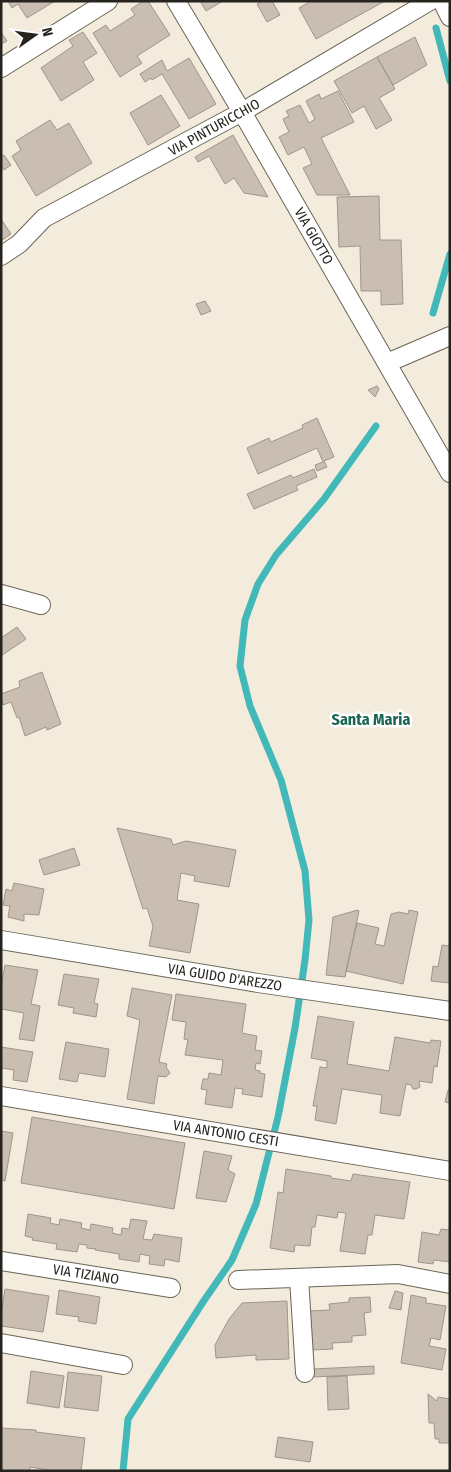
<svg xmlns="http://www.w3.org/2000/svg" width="451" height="1472" viewBox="0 0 451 1472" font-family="'Fira Sans Condensed',sans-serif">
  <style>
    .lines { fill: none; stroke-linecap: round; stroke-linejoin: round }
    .stream { stroke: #42b8b9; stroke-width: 7 }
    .building { fill: #c9beb1; stroke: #a09589 }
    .minor-casing { stroke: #6a6557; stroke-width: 20 }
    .minor { stroke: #fff; stroke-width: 18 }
    .labels { text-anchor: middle; stroke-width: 5; stroke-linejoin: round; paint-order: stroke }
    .street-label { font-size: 14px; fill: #27241f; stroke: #fff }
    .quarter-label { font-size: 16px; font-weight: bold; fill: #1a6651; stroke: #fff }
  </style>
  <rect width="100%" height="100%" fill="#f3ecdd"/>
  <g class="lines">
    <path class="stream" d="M436,28L450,81
      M433,313L450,254
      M123,1471L128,1419L203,1302L232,1260L256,1204L278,1117L295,1028L305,960L309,920L305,871L281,780L250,706L240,666L245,620L258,584L276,555L324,499L376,426"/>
  </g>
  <path class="building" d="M8,1H55L27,18L18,4L12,8Z
    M143,1H148L170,35L137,56L142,63L120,77L93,33L106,25L110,31L135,15L131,9Z
    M200,1H223L206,11Z
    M262,1H272L280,15L267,22L257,4Z
    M311,1H385L316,39L299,8Z
    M1,32L7,41L1,44Z
    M83,32L97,53L83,62L94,80L61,101L41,68L73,46L69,40Z
    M415,37L427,65L393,85L377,57Z
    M377,57L395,89L379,98L392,120L376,129L364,106L352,113L334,81Z
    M189,58L216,104L189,119L162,74L152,80L151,78L145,82L140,74L162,60L167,71Z
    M338,91L354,122L321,138L350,195H317L303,168L312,164L304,147L288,155L279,137L289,132L283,119L289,116L286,111L300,105L309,123L315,119L306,101L319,94L321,99Z
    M161,95L180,126L148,145L130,113Z
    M50,120L57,130L69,123L92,163L36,196L12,156L21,150L16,141Z
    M233,135L268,197L244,193L234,178L225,184L209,156L198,162L195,157Z
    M4,155L11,165L4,170L1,166V157Z
    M379,196L380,240H401L403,304L381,305V291H361L360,246L339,247L337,197Z
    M1,219L11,234L1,241Z
    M205,301L211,311L201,315L196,304Z
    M377,386L379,389L375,397L368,390Z
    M317,418L334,457L324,461L327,467L317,471L315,465L323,462L317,448L258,474L247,448L269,438L271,442L303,428L302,425Z
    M314,469L317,477L296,486L298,490L254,509L247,494L291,475L293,478Z
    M17,627L26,639L1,656V638Z
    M42,672L61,724L47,730L46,727L25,736L19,717L17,718L11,702L3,705L1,694L20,687L19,681Z
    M117,828L171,839L173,845L186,841L236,850L229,887L194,881L195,876L181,873L177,900L199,904L190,953L149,946L153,926L147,908L143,909Z
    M74,848L80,865L44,875L39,860Z
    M14,883L44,889L39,915L24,914V921L8,917L10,906L3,905L6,889L12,891Z
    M358,910L359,911L345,977L326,975L333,917Z
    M409,910L418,912L403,984L346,971L357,923L379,928L375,944L384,946L391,914L399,912L408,914Z
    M442,945L450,946V983L431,981L433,966L438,967Z
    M5,965L38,970L31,1004L40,1006L34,1041L19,1039L24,1013L1,1009V986Z
    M64,974L99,979L94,1003L98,1004L96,1017L73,1013L74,1008L58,1005Z
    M132,988L172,995L159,1062L167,1064L166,1067L170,1073L166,1077L158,1076L154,1104L127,1099L140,1020L127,1016Z
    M176,994L246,1004L242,1033L257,1036L255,1050L262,1051L260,1064L256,1063L255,1070L260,1071V1073L265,1074L262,1097L242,1094L243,1089L235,1088L232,1108L205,1104L207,1090L201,1089L203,1079H208L209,1073L221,1075L223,1060L185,1055L188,1040L184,1039L186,1022L172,1020Z
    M318,1016L354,1022L347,1064L389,1071L395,1037L430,1043L431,1040L441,1041L437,1067L434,1066L432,1083L419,1081L420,1087L416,1089H413L411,1085L406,1084L400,1116L380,1113L382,1095L342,1089L336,1124L315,1120L317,1106H313L320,1067L327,1068V1061L311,1058Z
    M66,1042L109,1049L105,1077L79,1073L77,1082L59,1079Z
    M1,1047L33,1052L27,1082L13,1080L14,1070L1,1068Z
    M448,1090H450V1103L445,1102Z
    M32,1117L185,1143L174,1209L21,1183Z
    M1,1131L13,1133L5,1181L1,1180Z
    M204,1151L232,1156L228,1170L235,1174L226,1202L196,1198Z
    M286,1169L331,1176V1178L351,1181L353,1174L410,1182L404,1219L375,1215L372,1235H368L365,1254L340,1251L346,1213L338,1212L337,1218L317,1215L315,1227H312L310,1246L295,1245L294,1252L270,1248L278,1192L283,1193Z
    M28,1214L51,1218L50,1223L59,1225L60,1219L82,1223L81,1228L90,1230L91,1224L113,1228L112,1233L121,1235L122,1228L129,1229L131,1219L147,1221L143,1239L152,1240L154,1234L182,1238L179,1262L165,1259L164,1266L149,1264L150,1256L140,1254L139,1262L119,1259V1254L95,1250L96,1249L87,1248V1245L79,1244L77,1252L56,1249L57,1244L32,1240L33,1238L25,1236Z
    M450,1226V1262L434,1260L433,1264L418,1262L422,1232L439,1235L441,1229L449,1230Z
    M5,1289L49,1296L43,1332L1,1326V1315Z
    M59,1290L100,1297L96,1324L78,1321L79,1317L56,1314Z
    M395,1291L403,1293L401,1310L389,1308Z
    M411,1295L426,1298V1303L446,1306L440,1340L431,1338L429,1346L446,1349L442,1370L401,1363Z
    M370,1297L371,1312L364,1313L366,1335L352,1336V1342L332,1343L333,1349L312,1350L309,1311L330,1310L329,1304L349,1302V1298Z
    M287,1301L289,1359L256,1360V1355L216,1358L215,1345L229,1319L242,1303Z
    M374,1366V1374L313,1377V1369Z
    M31,1371L64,1376L59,1408L27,1403Z
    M68,1372L102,1376L98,1411L64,1407Z
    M347,1376L349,1409L328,1410L327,1377Z
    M428,1394L437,1401L438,1397L450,1399V1443H439V1439H435L434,1423H429Z
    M1,1428L36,1430V1432L85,1438L81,1471H55L30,1467V1471H1Z
    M278,1437L313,1442L310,1462L275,1457Z"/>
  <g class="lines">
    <g class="minor-casing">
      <path id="minor" d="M176,1L242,112L450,473
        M442,1L450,17
        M1,68L108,1
        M1,256L19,244L44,218L242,112L430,1
        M387,363L450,336
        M1,594L41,605
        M1,940L258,983L450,1011
        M1,1096L450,1171
        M1,1261L171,1288
        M299,1278L305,1373
        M238,1280L398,1274L450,1284
        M1,1343L123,1365"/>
    </g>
    <use href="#minor" class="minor"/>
  </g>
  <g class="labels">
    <g class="street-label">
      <text transform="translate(214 127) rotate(-29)" y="5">VIA PINTURICCHIO</text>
      <text transform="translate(314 236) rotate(60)" y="5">VIA GIOTTO</text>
      <text transform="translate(225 977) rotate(9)" y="5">VIA GUIDO D'AREZZO</text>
      <text transform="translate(226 1133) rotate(9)" y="5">VIA ANTONIO CESTI</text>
      <text transform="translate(86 1274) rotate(9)" y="5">VIA TIZIANO</text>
    </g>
    <g class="quarter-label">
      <text x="371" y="725">Santa Maria</text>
    </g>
  </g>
  <rect width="451" height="1472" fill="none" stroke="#27241f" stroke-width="5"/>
  <g transform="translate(35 35) rotate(76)" stroke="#ffffff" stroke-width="4" paint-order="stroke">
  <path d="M0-4L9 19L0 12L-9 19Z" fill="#27241f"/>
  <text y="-8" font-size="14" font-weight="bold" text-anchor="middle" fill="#27241f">N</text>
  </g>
</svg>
